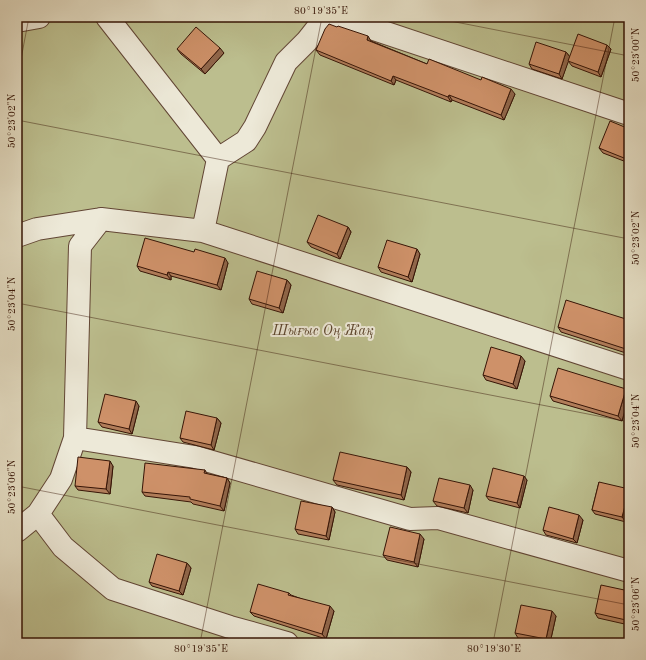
<svg xmlns="http://www.w3.org/2000/svg" width="646" height="660" viewBox="0 0 646 660" font-family="'Old Standard TT',serif">
  <style>
    .green { fill: #bcbe8e; stroke: #79694a }
    .lines { fill: none; stroke-linecap: round; stroke-linejoin: round }
    .minor-casing { stroke: #624635; stroke-width: 24 }
    .minor { stroke: #ede9d8; stroke-width: 22 }
    .wall { fill: #b17d5a; stroke: #361406 }
    .shaded-wall { fill: #90664a; stroke: #361406 }
    .building { fill: #ce9169; stroke: #361406 }
    .ticks { fill: none; stroke: #361406; stroke-width: 1; stroke-opacity: 0.45 }
    .labels { text-anchor: middle; stroke-width: 4; stroke-linejoin: round; paint-order: stroke }
    .park-label { font-size: 14px; font-style: italic; fill: #5e472f; stroke: #ede9d8 }
    .neatline { fill: none; stroke: #361406; stroke-width: 1.5 }
    .ticks-label { font-size: 10px; text-anchor: middle; fill: #361406 }
  </style>
  <rect width="100%" height="100%" fill="#e4ddc3"/>
  <filter id="stains"><feTurbulence type="fractalNoise" baseFrequency=".005" numOctaves="4"/><feColorMatrix values="0 0 0 0 .2 0 0 0 0 .09 0 0 0 0 .02 0 0 0 .5 -.17"/></filter>
  <radialGradient id="worn" r=".72"><stop offset=".6" stop-color="#630" stop-opacity="0"/><stop offset="1" stop-color="#630" stop-opacity=".3"/></radialGradient>
  <path class="green" d="M17,17H629V643H17Z"/>
  <g class="lines">
    <g class="minor-casing">
      <path id="minor" d="M107,17L218,159
        M338,17L629,114
        M17,21L39,17
        M203,231L218,159L246,141L255,127L286,62L307,41L326,17
        M17,236L37,229L101,219
        M75,438L195,457L410,519L438,518L629,571
        M38,514L63,547L113,589L230,627L287,643
        M17,531L38,514L61,479L75,438L80,246L101,219L203,231L629,369"/>
    </g>
    <use href="#minor" class="minor"/>
  </g>
  <path class="wall" d="M371,41L427,64L515,94L504,120L452,100L451,102L396,80L394,85L320,55L316,50Z
    M177,49L224,53L205,74L181,54Z
    M611,49L601,77L572,66L568,61L562,79L532,69L529,64L566,52L570,57Z
    M629,123V163L603,153L599,148L627,128Z
    M348,227L351,232L340,259L311,247L307,242Z
    M420,254L412,282L381,272L378,267Z
    M228,263L221,290L171,276V280L140,271L137,266Z
    M287,280L291,285L283,313L252,304L249,299Z
    M629,320V354L561,332L558,327Z
    M525,361L517,389L486,380L483,375Z
    M626,389L629,393V396L622,421L553,401L550,396Z
    M139,406L132,434L102,427L98,422Z
    M217,418L221,423L214,450L183,442L180,438Z
    M113,466L110,494L78,490L75,486Z
    M407,467L411,472L404,500L337,485L333,480Z
    M205,470L207,474L227,478L230,483L224,511L193,504L191,502L145,496L142,492Z
    M527,480L520,508L489,500L486,496Z
    M599,482L626,522L595,514L592,510Z
    M473,490L468,513L437,506L433,501Z
    M332,507L335,512L329,540L298,534L295,529Z
    M583,520L577,543L546,535L543,530Z
    M424,539L418,567L387,560L383,555Z
    M187,563L191,568L183,595L152,586L149,582Z
    M629,591V625L598,618L595,613Z
    M289,593L291,595L334,611L326,639L254,616L250,612Z
    M556,616L550,643H544L518,638L515,633Z"/>
  <path class="shaded-wall" d="M368,36L371,41L370,45L367,40Z
    M607,45L611,49L601,77L598,72Z
    M220,48L224,53L205,74L201,69Z
    M566,52L570,57L562,79L559,74Z
    M393,76L396,80L394,85L391,81Z
    M511,89L515,94L504,120L501,115Z
    M449,95L452,100L451,102L448,97Z
    M348,227L351,232L340,259L337,254Z
    M417,249L420,254L412,282L408,277Z
    M225,258L228,263L221,290L217,285Z
    M168,272L171,276V280L167,275Z
    M287,280L291,285L283,313L279,308Z
    M521,356L525,361L517,389L513,384Z
    M626,389L629,393V396L622,421L618,416Z
    M136,401L139,406L132,434L129,429Z
    M217,418L221,423L214,450L211,445Z
    M110,461L113,466L110,494L106,489Z
    M407,467L411,472L404,500L401,495Z
    M524,476L527,480L520,508L517,503Z
    M227,478L230,483L224,511L220,506Z
    M470,485L473,490L468,513L464,508Z
    M629,491V509L626,522L622,517Z
    M332,507L335,512L329,540L326,536Z
    M579,515L583,520L577,543L573,539Z
    M420,534L424,539L418,567L414,562Z
    M187,563L191,568L183,595L179,591Z
    M629,604V625L626,620Z
    M330,606L334,611L326,639L322,634Z
    M552,611L556,616L550,643H549L546,639Z"/>
  <path class="building" d="M329,24L337,27L338,26L368,36L367,40L427,64L429,59L481,80L482,77L511,89L501,115L449,95L448,97L393,76L391,81L316,50L325,29Z
    M196,27L220,48L201,69L177,49Z
    M578,34L607,45L598,72L568,61Z
    M536,42L566,52L559,74L529,64Z
    M610,121L627,128L629,123V160L599,148Z
    M318,215L348,227L337,254L307,242Z
    M145,238L194,252L195,249L225,258L217,285L168,272L167,275L137,266Z
    M387,240L417,249L408,277L378,267Z
    M257,271L287,280L279,308L249,299Z
    M566,300L629,320V350L558,327Z
    M491,347L521,356L513,384L483,375Z
    M558,368L626,389L618,416L550,396Z
    M105,394L136,401L129,429L98,422Z
    M186,411L217,418L211,445L180,438Z
    M340,452L407,467L401,495L333,480Z
    M78,457L110,461L106,489L75,486Z
    M145,463L205,470L204,473L227,478L220,506L190,499V497L142,492Z
    M493,468L524,476L517,503L486,496Z
    M439,478L470,485L464,508L433,501Z
    M599,482L629,489V491L622,517L592,510Z
    M301,501L332,507L326,536L295,529Z
    M549,507L579,515L573,539L543,530Z
    M390,527L420,534L414,562L383,555Z
    M157,554L187,563L179,591L149,582Z
    M258,584L289,593L288,595L330,606L322,634L250,612Z
    M601,585L629,591V604L626,620L595,613Z
    M521,605L552,611L546,639L515,633Z"/>
  <path class="ticks" d="M430,17L629,56M17,80L29,17M17,120L629,239M17,303L629,422M17,486L629,605M200,643L322,17M493,643L615,17"/>
  <g class="labels">
    <g class="park-label">
      <text x="323" y="335">Шығыс Оң Жақ</text>
    </g>
  </g>
  <rect width="646" height="660" fill="none" stroke="#e4ddc3" stroke-width="44"/>
  <rect x="22" y="22" width="602" height="616" class="neatline"/>
  <g class="ticks-label">
    <text x="321" y="14">80°19'35"E</text>
    <text transform="translate(635 55) rotate(-90)" y="4">50°23'00"N</text>
    <text transform="translate(11 121) rotate(-90)" y="4">50°23'02"N</text>
    <text transform="translate(635 238) rotate(-90)" y="4">50°23'02"N</text>
    <text transform="translate(11 304) rotate(-90)" y="4">50°23'04"N</text>
    <text transform="translate(635 421) rotate(-90)" y="4">50°23'04"N</text>
    <text transform="translate(11 487) rotate(-90)" y="4">50°23'06"N</text>
    <text transform="translate(635 604) rotate(-90)" y="4">50°23'06"N</text>
    <text x="201" y="652">80°19'35"E</text>
    <text x="494" y="652">80°19'30"E</text>
  </g>
  <rect width="100%" height="100%" filter="url(#stains)"/>
  <rect width="100%" height="100%" fill="url(#worn)"/>
</svg>
